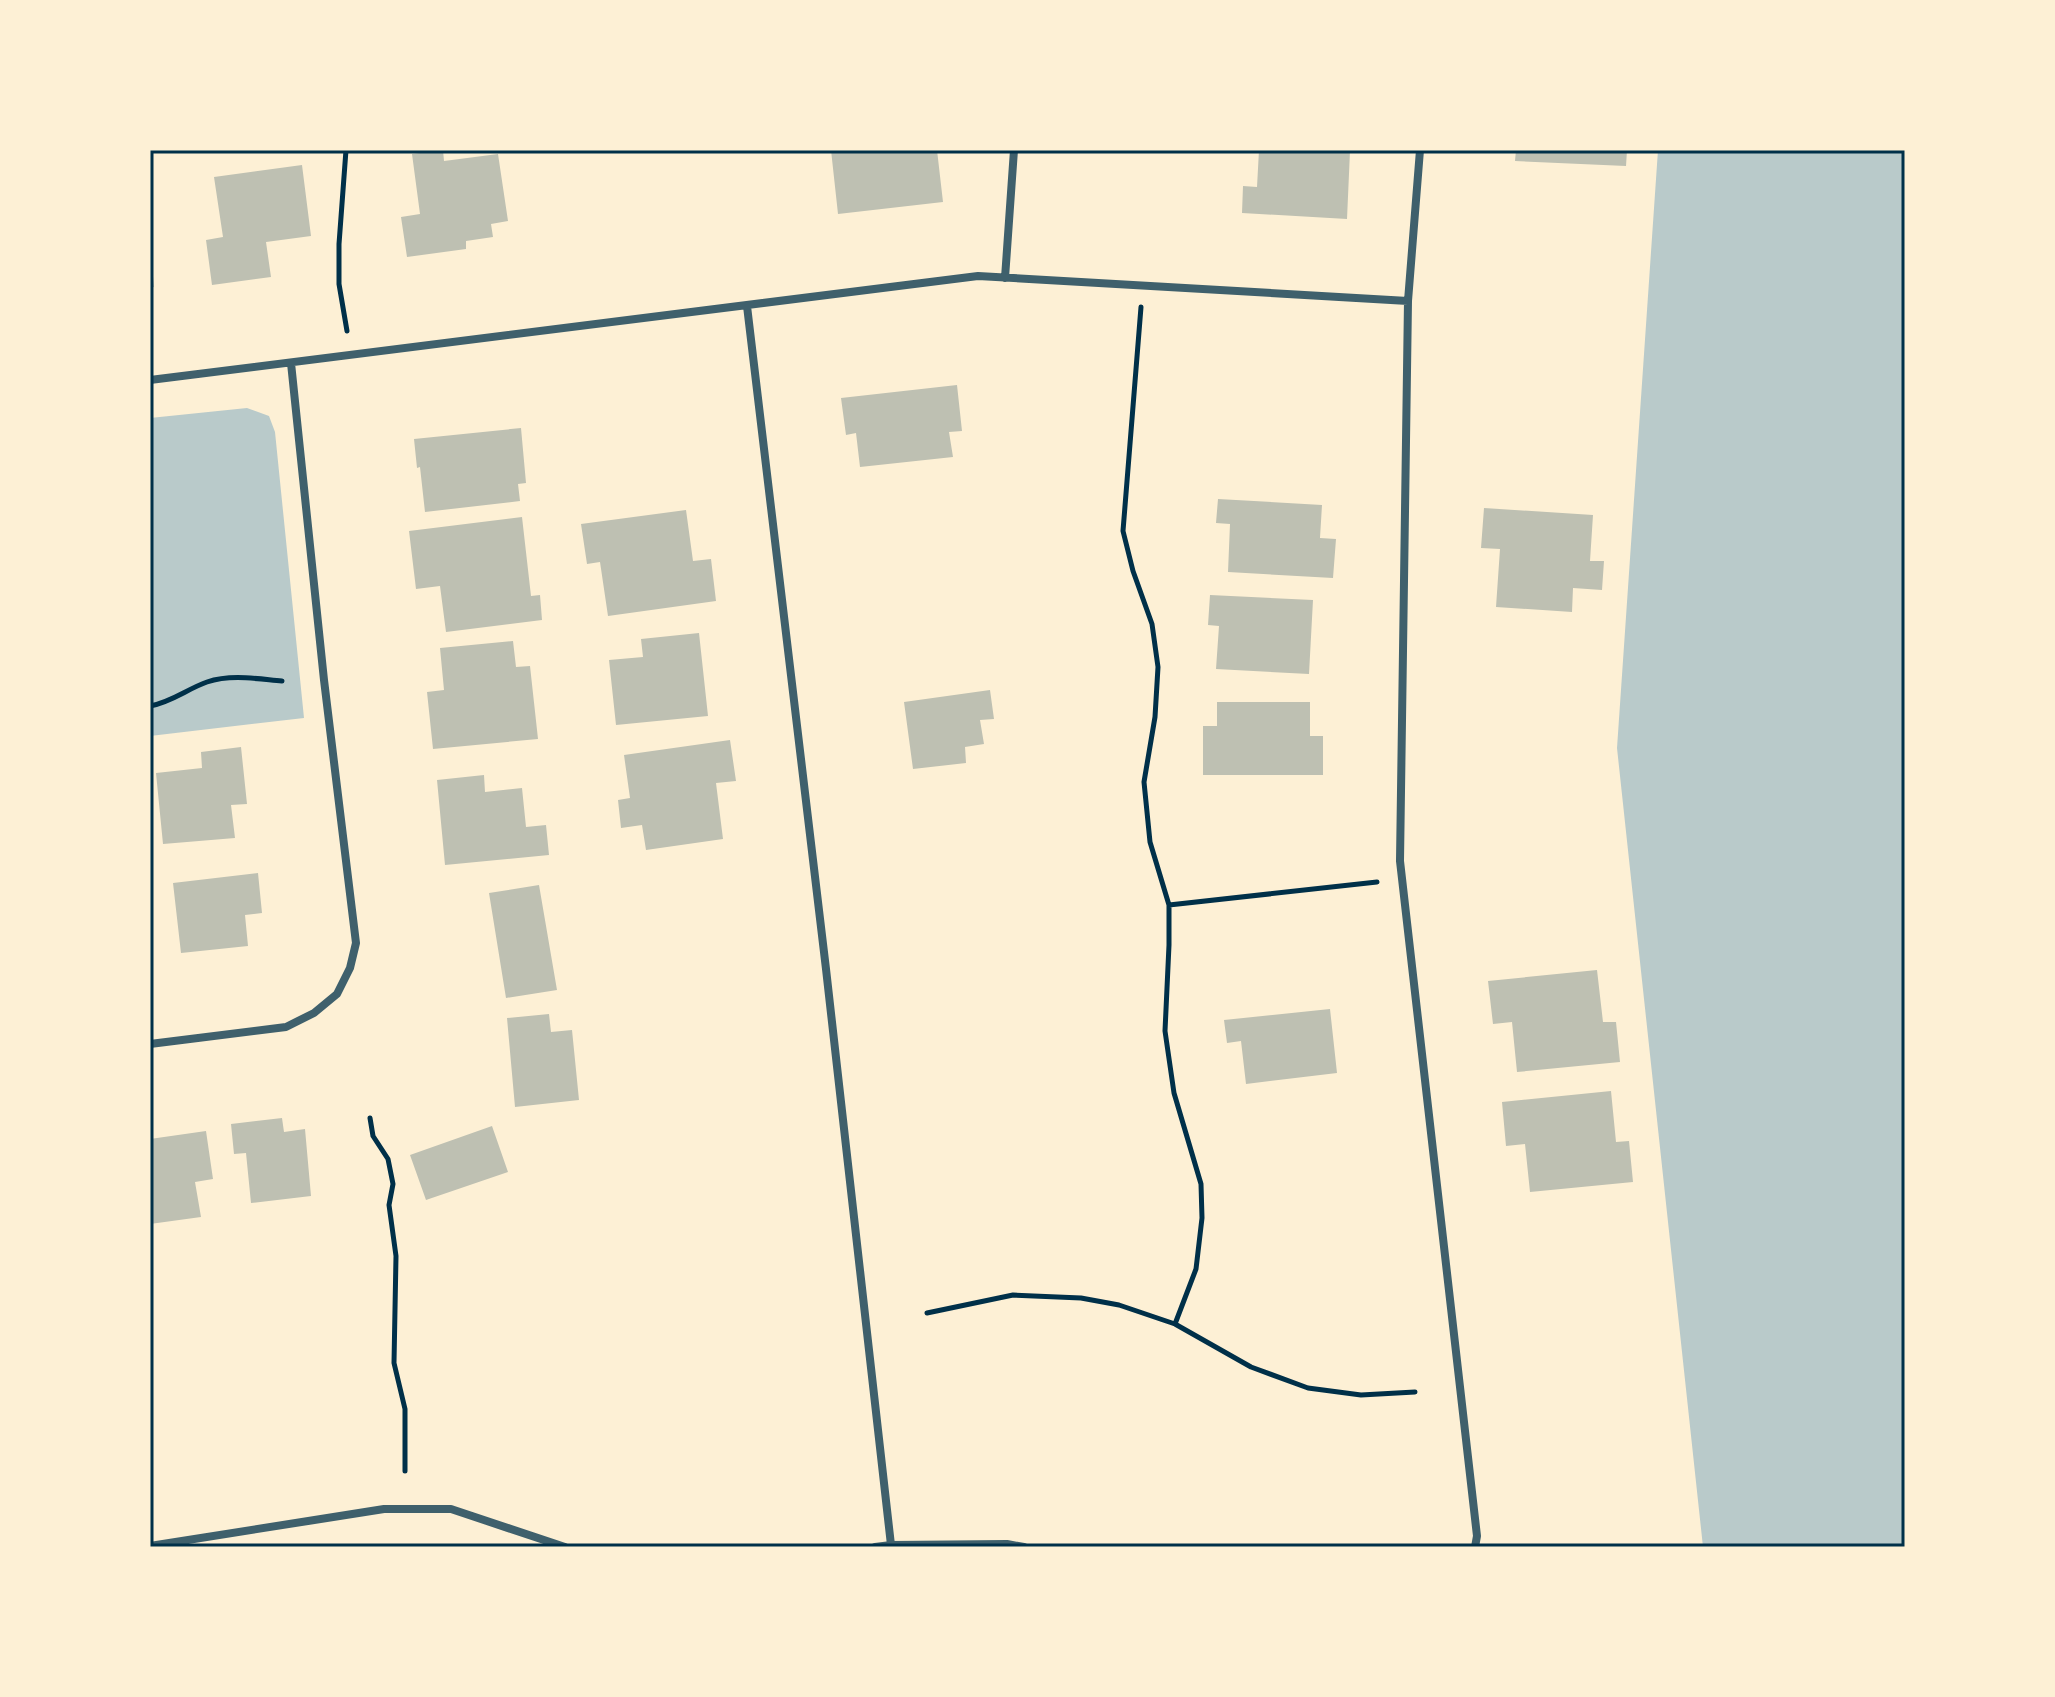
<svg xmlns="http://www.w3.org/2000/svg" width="2055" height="1697" viewBox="0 0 2055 1697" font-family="'PT Sans Narrow',sans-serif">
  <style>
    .green { fill: #b9caca }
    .building { fill: #bec0b2 }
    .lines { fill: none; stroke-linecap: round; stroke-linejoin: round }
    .path { stroke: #003049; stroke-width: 5 }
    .minor { stroke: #3f606c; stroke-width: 8 }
    .neatline { fill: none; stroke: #003049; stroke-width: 3 }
  </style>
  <rect width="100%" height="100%" fill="#fdf0d5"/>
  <path class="green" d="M1658,150H1905V1547H1703L1617,748Z
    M247,408L269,416L275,432L304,718L150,736V418Z"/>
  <path class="building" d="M443,150L444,161L498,154L508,221L491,224L493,237L466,241V249L407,257L401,217L420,214L412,154Z
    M831,150H937L943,202L838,214Z
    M1259,150L1350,151L1347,219L1242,213L1243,186L1257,187Z
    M1516,150H1627L1626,166L1515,161Z
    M302,165L311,236L266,242L271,277L212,285L206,240L223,237L214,177Z
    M150,266H152L154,287L150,288Z
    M957,385L962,431L949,432L953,457L860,467L856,433L846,435L841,398Z
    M521,428L526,483L518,484L520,501L425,512L420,467L417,468L414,439Z
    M1218,499L1322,505L1320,538L1336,539L1333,578L1228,572L1230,524L1216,523Z
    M1484,508L1593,515L1590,561H1604L1602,590L1573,588L1572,612L1496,607L1500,549L1481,548Z
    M686,510L693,561L711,559L716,601L608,616L600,562L587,564L581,524Z
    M522,517L531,596L540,595L542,620L446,632L440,586L416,589L409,531Z
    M1210,595L1313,600L1309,674L1216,669L1219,626L1208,625Z
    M699,633L708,716L616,725L609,660L643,657L641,639Z
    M513,641L516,667L530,666L538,739L433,749L427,692L444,690L440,648Z
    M990,690L994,719L980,720L984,744L965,747L966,763L913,769L904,702Z
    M1217,702H1310V736H1323V775H1203V726H1217Z
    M730,740L736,781L716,783L723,839L646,850L642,825L621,828L618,800L630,798L624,755Z
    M241,747L247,804L231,805L235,838L163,844L156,773L202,768L201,752Z
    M484,775L485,792L522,788L526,827L546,825L549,855L445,865L437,780Z
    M258,873L262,913L245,915L248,946L181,953L173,883Z
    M539,885L557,990L506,998L489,893Z
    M1597,970L1603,1022H1616L1620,1062L1517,1072L1512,1022L1493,1024L1488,981Z
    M1330,1009L1337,1073L1246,1084L1241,1041L1227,1043L1224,1020Z
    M549,1014L551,1032L572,1030L579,1100L515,1107L507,1018Z
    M1611,1091L1616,1142L1629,1141L1633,1182L1530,1192L1525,1144L1506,1146L1502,1102Z
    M282,1118L284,1132L305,1129L311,1196L251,1203L246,1153L234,1154L231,1124Z
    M492,1126L508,1172L426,1200L410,1155Z
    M206,1131L213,1179L195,1182L201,1217L150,1224V1139Z"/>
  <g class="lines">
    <path class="path" d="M346,150L339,244V284L347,331
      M1141,307L1123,531L1133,571L1152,624L1158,667L1155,717L1144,782L1150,842L1169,905V945L1165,1031L1174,1093L1201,1184L1202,1218L1196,1269L1175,1324
      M150,706C172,702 187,689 207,682C231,674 258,679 282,681
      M1169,905L1377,882
      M370,1118L373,1136L388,1159L393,1184L389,1205L396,1256L394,1363L405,1409V1471
      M927,1313L1013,1295L1081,1298L1119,1305L1175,1324L1251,1367L1308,1388L1361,1395L1415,1392"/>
    <path class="minor" d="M1420,150L1408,301L1400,861L1477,1536L1475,1547
      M1005,278L1014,150
      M747,306L826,969L891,1545
      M150,380L978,276L1408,301
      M150,1044L286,1027L314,1013L337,994L350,968L356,943L324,680L291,363
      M150,1546L384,1509H451L565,1547
      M875,1547L891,1545L1007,1544L1024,1547"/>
  </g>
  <rect width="2055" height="1697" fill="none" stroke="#fdf0d5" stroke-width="304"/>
  <rect x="152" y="152" width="1751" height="1393" class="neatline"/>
</svg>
